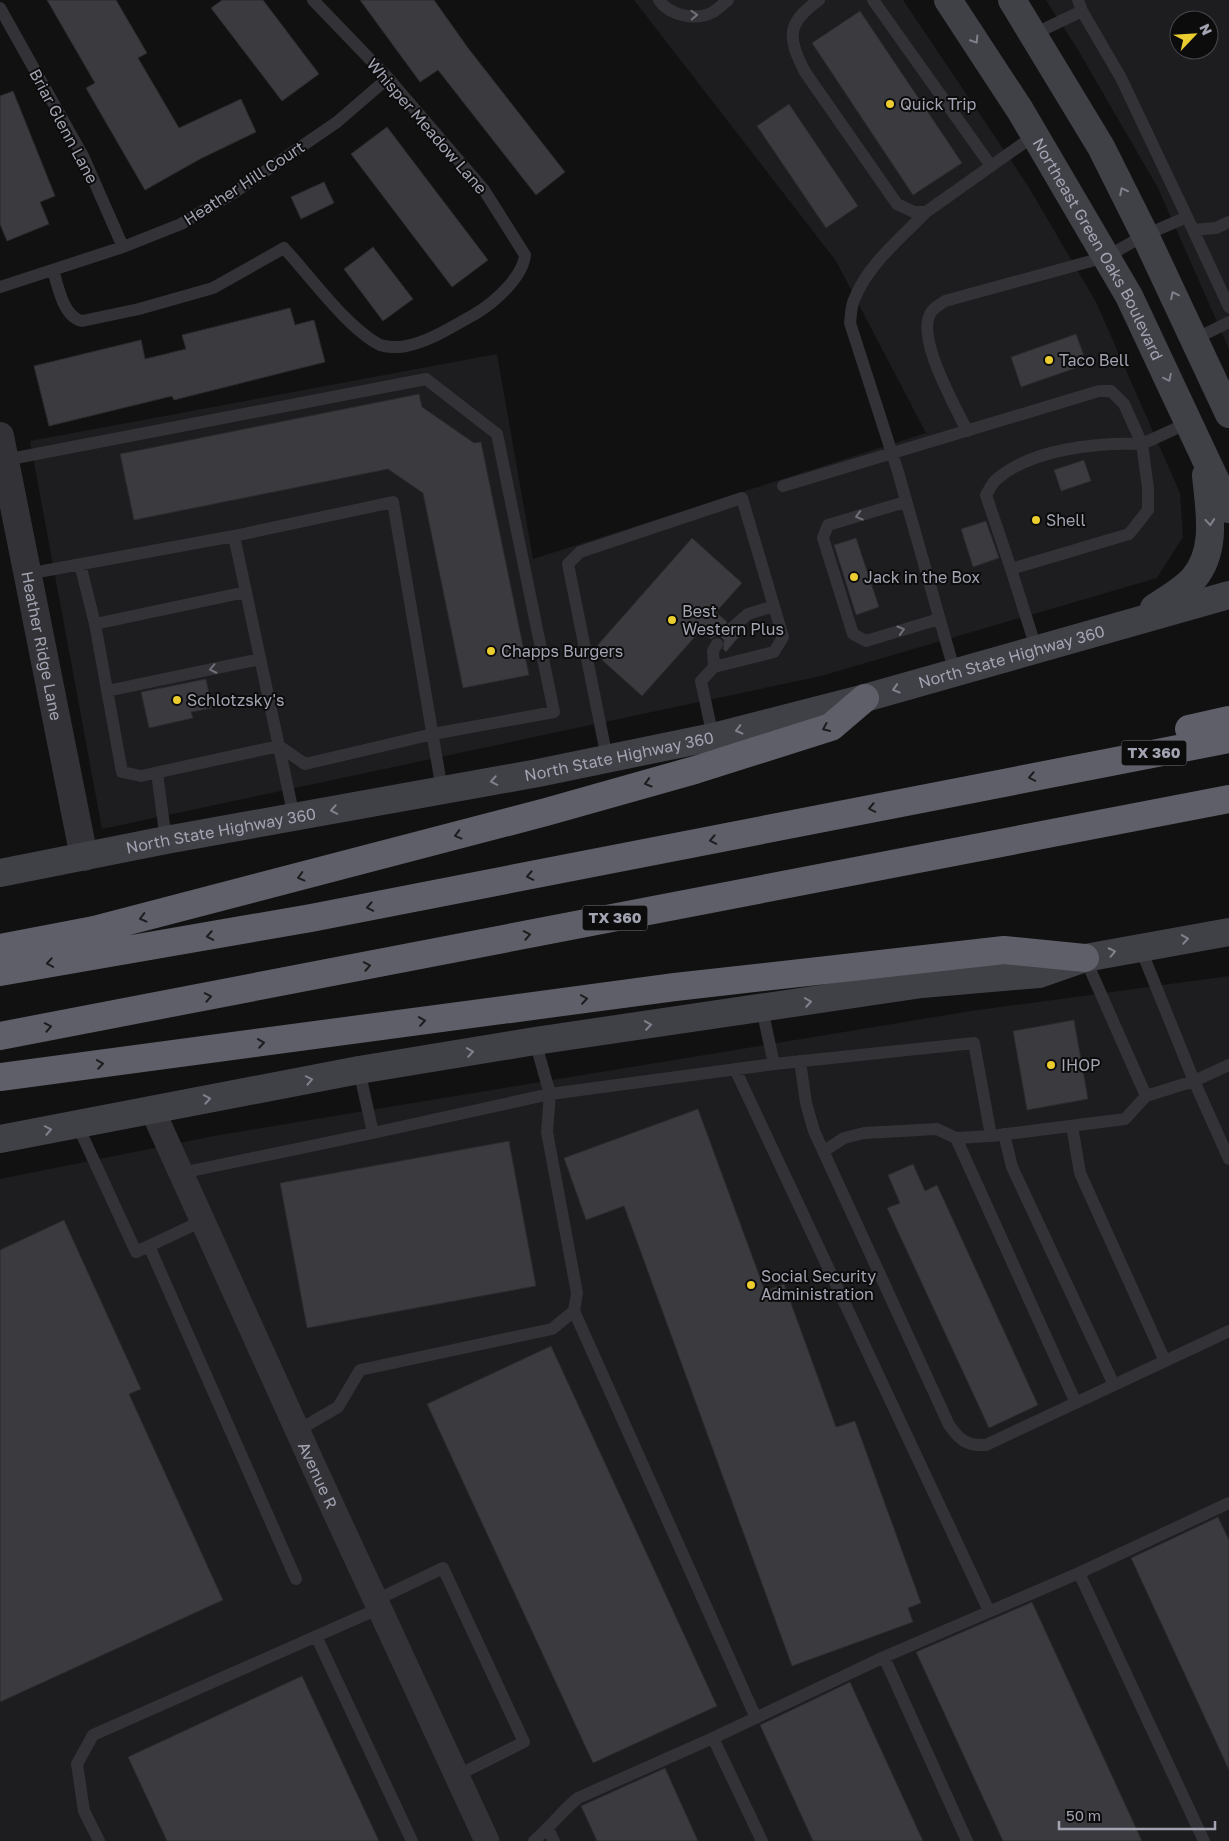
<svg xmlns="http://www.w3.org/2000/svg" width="1229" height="1841" viewBox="0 0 1229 1841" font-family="'Golos Text',sans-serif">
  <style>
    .built { fill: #1d1d1f; fill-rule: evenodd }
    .building { fill: #3b3b3f; stroke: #2b2b2e }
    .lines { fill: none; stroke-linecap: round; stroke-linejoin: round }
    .service { stroke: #323237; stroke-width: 12 }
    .minor { stroke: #323237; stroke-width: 25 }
    .tertiary { stroke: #323237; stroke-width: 28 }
    .secondary { stroke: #404047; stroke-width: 28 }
    .motorway { stroke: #5e5f68; stroke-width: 28 }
    .oneway { stroke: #70717b }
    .oneway2 { stroke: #80818d }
    .oneway3 { stroke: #1c1d1f }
    .poi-dot { fill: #eccd2f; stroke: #0c0c0d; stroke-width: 2 }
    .labels { text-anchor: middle; stroke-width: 4; stroke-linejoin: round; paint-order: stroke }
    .shield { fill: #0c0c0d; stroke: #757680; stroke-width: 1 }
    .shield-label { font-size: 15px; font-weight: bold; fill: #a2a4b2 }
    .poi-label { font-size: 16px; fill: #a2a4b2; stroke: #0c0c0d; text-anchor: start }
    .street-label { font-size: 16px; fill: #a2a4b2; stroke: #0c0c0d }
  </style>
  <rect width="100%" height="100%" fill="#111112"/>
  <path class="built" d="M634,0H903L1028,186L1096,302L1180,493L1183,537L1157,578L821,676L102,829L30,441L497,354L533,559L926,433L836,261Z
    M1046,0H1229V349L1158,188L1078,50ZM1179,20H1209V50H1179Z
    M1229,976V1841H0V1179L219,1135L971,1011Z"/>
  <path class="building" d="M47,0H116L147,53L138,58L179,128L241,99L256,132L200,159L145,190L86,88L95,83Z
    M222,0H263L319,74L282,101L211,8Z
    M360,0H434L468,48L565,172L536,195L438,70L420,82Z
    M860,11L962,163L913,195L812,43Z
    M13,91L55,196L40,202L49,224L7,241L0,224V96Z
    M789,104L858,206L826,228L757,126Z
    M387,127L488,260L452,287L351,154Z
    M324,182L334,203L301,219L291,197Z
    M373,247L413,299L383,321L344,269Z
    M290,308L295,325L314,320L325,362L174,400L172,396L49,426L34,366L141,340L145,359L186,349L182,335Z
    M1076,334L1087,364L1021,387L1011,357Z
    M419,394L422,407L474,443L481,442L529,675L463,688L423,493L388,469L134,520L120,454Z
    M1084,460L1091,481L1061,491L1054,470Z
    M986,521L999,558L973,567L961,529Z
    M692,538L742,583L716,612L727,622L725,628L727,633L741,634L726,652L723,649L724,640L721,637L716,636L711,639L701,630L642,696L602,660L606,655L596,647Z
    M856,538L879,607L856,615L834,545Z
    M206,679L212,708L191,712L193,718L149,728L141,692Z
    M1074,1020L1088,1099L1027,1110L1013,1031Z
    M698,1109L765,1291L784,1284L836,1427L855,1421L921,1603L908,1608L913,1622L792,1666L624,1206L586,1220L564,1158Z
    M509,1141L536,1286L307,1328L280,1183Z
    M913,1164L925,1191L937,1185L1038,1405L989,1428L887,1208L900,1203L888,1175Z
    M64,1220L141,1389L129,1394L223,1600L0,1702V1250Z
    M551,1346L717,1706L593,1763L427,1404Z
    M1218,1517L1229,1540V1770L1131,1558Z
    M1032,1602L1142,1841H1003L916,1652Z
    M302,1676L379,1841H167L128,1757Z
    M850,1682L923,1841H813L760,1725Z
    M665,1768L698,1841H597L581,1806Z"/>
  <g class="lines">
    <path class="service" d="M659,0C670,16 696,21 713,12C718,9 723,4 728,0
      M819,0C785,24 788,38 805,72L897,204L914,212H926L1035,135
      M873,0L991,166
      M0,8L83,156L123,247
      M1082,11L1121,78L1187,217
      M1034,34L1082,11L1078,0
      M926,212C901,238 867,265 854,300C851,306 851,316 850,323L898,472L955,673
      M1193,230L1216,228L1229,222
      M53,270C58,286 63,317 82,321L139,309L213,288L284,248C310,276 347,328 380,345C386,347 400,348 406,346C431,341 453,326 475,314C494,303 523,277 525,255L484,190L388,78L313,0
      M0,287L123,247L181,224L235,192L337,122L388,78
      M1195,339L1229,322
      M967,431C956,407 913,334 932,311C935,307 941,304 945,301L1106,257L1145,235L1187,217L1229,307
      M5,460L426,379L497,434L554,712L433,734L305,764L279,746L141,776L122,772L95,624L80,564
      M783,486L1099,391H1111L1124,404L1142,444C1099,442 1031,449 997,479C992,483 989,490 986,495L1011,569
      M905,502L828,525L823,538L853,634L866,641L939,619
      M234,536L294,817
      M27,574L234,536L393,502L442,790
      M95,624L246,592
      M733,627L748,614L774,606
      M1036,648L1011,569L1129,534L1148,510V488L1142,444L1190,422
      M714,667L713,651L717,644
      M107,691L260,659
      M607,758L568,564L580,552L742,498L783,637L774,652L714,667L701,681L713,737
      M157,773L166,840
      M1085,958L1146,1096L1194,1081L1140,947
      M762,1009L774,1064L974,1043L991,1136L1125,1119L1146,1096
      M535,1041L550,1094L774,1064
      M800,1061L806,1103L814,1131L949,1425C960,1440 966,1446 986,1445L1229,1331
      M1229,1065L1194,1081L1229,1159
      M735,1069L989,1611
      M77,1124L136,1252L202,1221
      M1072,1126L1080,1173L1165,1361
      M1004,1134L1012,1167L1114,1385
      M956,1138L1076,1403
      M824,1151L844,1138L864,1133L937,1129L956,1138L991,1136
      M181,1173L373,1133
      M149,1246L296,1579
      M574,1311L756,1718
      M297,1431L338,1407L360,1370L552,1329L574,1311L577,1293L547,1132L550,1094L373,1133L359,1070
      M1079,1573L1204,1841
      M376,1600L443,1568L524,1742L458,1775
      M316,1636L412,1841
      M884,1657L967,1841
      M713,1738L762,1841
      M548,1829L554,1841
      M99,1841L84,1811L77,1764L93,1735L380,1608
      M534,1841C550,1827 562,1811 578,1798L713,1738L884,1657L1079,1573L1229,1503"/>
    <path class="minor" id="s1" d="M152,1109L314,1467L487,1841"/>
    <path class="tertiary" id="s2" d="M0,436L84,857"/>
    <g class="secondary">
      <path id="s3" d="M948,0L1020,110L1129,296L1229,509"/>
      <path d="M1012,0L1101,147L1145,235L1229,414"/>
      <path d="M1154,608C1167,599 1184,590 1194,578C1218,549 1209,509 1206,475"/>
      <path id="s4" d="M0,873L166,840L538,773L713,737L865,698L1229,595"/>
      <path d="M0,1139L359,1070L535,1041L922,984L1039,974L1085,958L1229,932"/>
    </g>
    <path class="motorway" d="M1189,729L1229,720
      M0,948L94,930L546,812L695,770L831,727L865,698
      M0,972L311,918L1229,739
      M0,1036L1229,799
      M0,1077L675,987L1004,950L1085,958"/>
  </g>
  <defs><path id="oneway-chevron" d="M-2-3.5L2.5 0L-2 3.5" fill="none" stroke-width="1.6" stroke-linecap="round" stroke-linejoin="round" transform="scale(1.25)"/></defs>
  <g class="oneway">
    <use href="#oneway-chevron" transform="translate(694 15) rotate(-2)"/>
    <use href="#oneway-chevron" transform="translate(859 516) rotate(164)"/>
    <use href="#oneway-chevron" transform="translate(901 630) rotate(-16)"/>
    <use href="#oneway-chevron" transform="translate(213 669) rotate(168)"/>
  </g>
  <g class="oneway2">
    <use href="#oneway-chevron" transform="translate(975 40) rotate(57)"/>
    <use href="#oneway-chevron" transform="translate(1123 191) rotate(-117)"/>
    <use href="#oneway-chevron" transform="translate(1174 295) rotate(-116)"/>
    <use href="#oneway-chevron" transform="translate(1168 378) rotate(64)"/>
    <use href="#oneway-chevron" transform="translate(1210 522) rotate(85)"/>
    <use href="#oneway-chevron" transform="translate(896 689) rotate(164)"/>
    <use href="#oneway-chevron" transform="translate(739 730) rotate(166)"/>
    <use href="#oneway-chevron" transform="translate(494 781) rotate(170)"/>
    <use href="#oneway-chevron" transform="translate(334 810) rotate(170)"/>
    <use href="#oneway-chevron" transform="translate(1185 939) rotate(-9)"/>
    <use href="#oneway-chevron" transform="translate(1112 952) rotate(-12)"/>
    <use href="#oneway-chevron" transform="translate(808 1002) rotate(-9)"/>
    <use href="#oneway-chevron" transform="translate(648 1025) rotate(-8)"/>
    <use href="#oneway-chevron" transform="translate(470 1052) rotate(-9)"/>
    <use href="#oneway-chevron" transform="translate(309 1080) rotate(-11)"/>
    <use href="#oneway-chevron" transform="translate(207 1099) rotate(-10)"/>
    <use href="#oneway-chevron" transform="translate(48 1130) rotate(-11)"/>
  </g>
  <g class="oneway3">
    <use href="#oneway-chevron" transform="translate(826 728) rotate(156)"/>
    <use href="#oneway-chevron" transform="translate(1032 777) rotate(169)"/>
    <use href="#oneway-chevron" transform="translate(648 783) rotate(164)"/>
    <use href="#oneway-chevron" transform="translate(872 808) rotate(169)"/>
    <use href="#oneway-chevron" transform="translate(458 835) rotate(165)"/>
    <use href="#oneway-chevron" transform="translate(713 840) rotate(169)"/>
    <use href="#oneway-chevron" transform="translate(530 876) rotate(169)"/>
    <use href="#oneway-chevron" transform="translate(301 877) rotate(165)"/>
    <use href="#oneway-chevron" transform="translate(370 907) rotate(169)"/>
    <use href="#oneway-chevron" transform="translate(143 918) rotate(166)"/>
    <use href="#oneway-chevron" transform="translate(527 935) rotate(-11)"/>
    <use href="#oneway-chevron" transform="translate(210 936) rotate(170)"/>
    <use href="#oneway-chevron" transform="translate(50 963) rotate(170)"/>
    <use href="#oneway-chevron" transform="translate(367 966) rotate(-11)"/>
    <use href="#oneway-chevron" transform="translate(208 997) rotate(-11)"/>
    <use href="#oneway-chevron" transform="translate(584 999) rotate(-8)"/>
    <use href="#oneway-chevron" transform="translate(422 1021) rotate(-8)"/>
    <use href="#oneway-chevron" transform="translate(48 1027) rotate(-11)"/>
    <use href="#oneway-chevron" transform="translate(261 1043) rotate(-8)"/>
    <use href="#oneway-chevron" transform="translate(100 1064) rotate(-8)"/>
  </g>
  <g class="poi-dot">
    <circle cx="890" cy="104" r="5"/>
    <circle cx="1049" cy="360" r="5"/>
    <circle cx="1036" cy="520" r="5"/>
    <circle cx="854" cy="577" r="5"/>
    <circle cx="672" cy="620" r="5"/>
    <circle cx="491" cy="651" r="5"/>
    <circle cx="177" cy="700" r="5"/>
    <circle cx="1051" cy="1065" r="5"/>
    <circle cx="751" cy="1285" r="5"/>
  </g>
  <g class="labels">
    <g class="shield">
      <rect x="1121.5" y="740.5" width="65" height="25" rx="4"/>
      <rect x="582.5" y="905.5" width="65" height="25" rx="4"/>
    </g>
    <g class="shield-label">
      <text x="1154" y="758">TX 360</text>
      <text x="615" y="923">TX 360</text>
    </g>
    <g class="poi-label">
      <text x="900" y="110">Quick Trip</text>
      <text x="1059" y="366">Taco Bell</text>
      <text x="1046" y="526">Shell</text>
      <text x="864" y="583">Jack in the Box</text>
      <text x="682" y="617">Best<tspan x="682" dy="18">Western Plus</tspan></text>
      <text x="501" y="657">Chapps Burgers</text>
      <text x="187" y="706">Schlotzsky's</text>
      <text x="1061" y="1071">IHOP</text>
      <text x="761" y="1282">Social Security<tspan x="761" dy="18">Administration</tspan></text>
    </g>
    <g class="street-label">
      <text transform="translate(64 126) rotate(62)" y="6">Briar Glenn Lane</text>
      <text transform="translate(427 126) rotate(49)" y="6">Whisper Meadow Lane</text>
      <text transform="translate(244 183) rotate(-33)" y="6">Heather Hill Court</text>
      <text dy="6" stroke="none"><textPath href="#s3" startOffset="291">Northeast Green Oaks Boulevard</textPath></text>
      <text dy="6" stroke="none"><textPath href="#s2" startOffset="214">Heather Ridge Lane</textPath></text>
      <text dy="6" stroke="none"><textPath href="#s4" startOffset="1035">North State Highway 360</textPath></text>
      <text dy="6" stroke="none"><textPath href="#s4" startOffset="630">North State Highway 360</textPath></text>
      <text dy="6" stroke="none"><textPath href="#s4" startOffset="225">North State Highway 360</textPath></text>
      <text dy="6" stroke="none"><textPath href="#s1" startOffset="402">Avenue R</textPath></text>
    </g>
  </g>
  <g transform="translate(1194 35) rotate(65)"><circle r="24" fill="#0c0c0d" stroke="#48494f"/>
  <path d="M0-4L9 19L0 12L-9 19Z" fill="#eccd2f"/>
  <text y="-8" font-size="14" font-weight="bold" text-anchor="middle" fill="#a2a4b2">N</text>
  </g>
  <path d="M1059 1821v8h156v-8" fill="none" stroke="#a2a4b2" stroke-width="2.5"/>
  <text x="1066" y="1821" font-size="15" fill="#a2a4b2" stroke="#0c0c0d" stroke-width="4" paint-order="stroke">50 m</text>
</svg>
